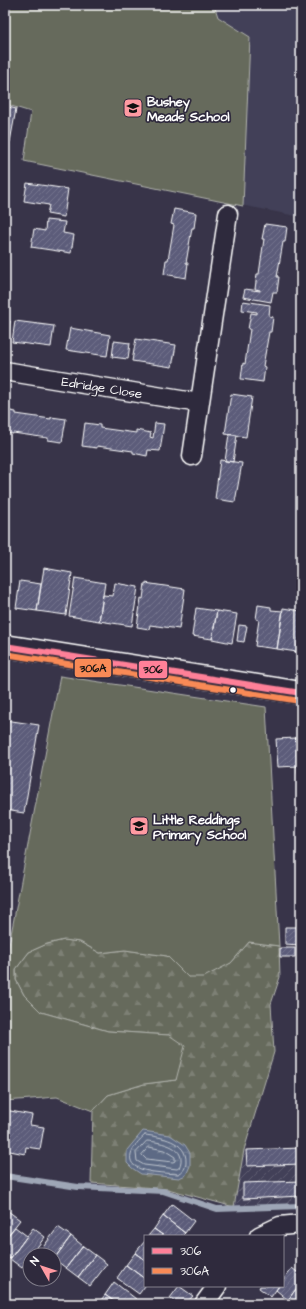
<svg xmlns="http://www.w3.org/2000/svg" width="306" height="1309" viewBox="0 0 306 1309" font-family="'Architects Daughter',sans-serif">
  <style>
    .built { fill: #424058 }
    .industrial { fill: url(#industrial-furrows) }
    .forest { fill: url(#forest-firs); stroke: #b2b4ae }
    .park { fill: #666a5c; stroke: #b2b4ae }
    .water { fill: url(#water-ripples); stroke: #9ea6b6 }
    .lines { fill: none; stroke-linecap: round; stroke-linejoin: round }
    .shore { stroke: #bec4ce; stroke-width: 1 }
    .stream { stroke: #9ea6b6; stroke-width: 6 }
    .building { fill: url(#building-hatch); stroke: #fff }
    .street-casing { stroke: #fff; stroke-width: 21 }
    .secondary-casing { stroke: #fff; stroke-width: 25 }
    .street { stroke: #2f2a3d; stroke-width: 18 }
    .secondary { stroke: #2f2a3d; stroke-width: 22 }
    .bus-1-casing { stroke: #2f2a3d; stroke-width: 9 }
    .bus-2-casing { stroke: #2f2a3d; stroke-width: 9 }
    .bus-1 { stroke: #ff8098; stroke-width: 6 }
    .bus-2 { stroke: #f98a56; stroke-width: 6 }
    .bus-dot { fill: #fff; stroke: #2f2a3d; stroke-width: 1.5 }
    .labels { text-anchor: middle; stroke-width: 3.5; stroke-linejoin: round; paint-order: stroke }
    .poi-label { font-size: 13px; font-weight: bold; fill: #fff; stroke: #2f2a3d; text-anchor: start }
    .street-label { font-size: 13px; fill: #fff; stroke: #2f2a3d }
    .line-badge { stroke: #2f2a3d; stroke-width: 1.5 }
    .pale-badge-label { font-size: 11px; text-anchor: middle; font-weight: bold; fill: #111 }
  </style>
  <defs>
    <pattern id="industrial-furrows" width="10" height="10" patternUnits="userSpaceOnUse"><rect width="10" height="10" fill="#424058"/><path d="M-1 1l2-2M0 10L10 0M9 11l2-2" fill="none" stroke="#5e5d71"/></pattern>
    <pattern id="forest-firs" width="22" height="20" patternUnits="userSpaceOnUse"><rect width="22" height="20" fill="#666a5c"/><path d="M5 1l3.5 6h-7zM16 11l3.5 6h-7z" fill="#7d8074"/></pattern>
    <pattern id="water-ripples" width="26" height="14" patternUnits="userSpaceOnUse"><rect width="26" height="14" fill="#5d6b85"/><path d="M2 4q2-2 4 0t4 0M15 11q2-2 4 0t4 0" fill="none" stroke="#758197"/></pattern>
    <pattern id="building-hatch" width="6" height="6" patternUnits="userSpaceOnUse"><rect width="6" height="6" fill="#5b5c7a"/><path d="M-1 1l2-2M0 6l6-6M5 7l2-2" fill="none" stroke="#74748e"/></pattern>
  </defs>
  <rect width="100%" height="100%" fill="#383449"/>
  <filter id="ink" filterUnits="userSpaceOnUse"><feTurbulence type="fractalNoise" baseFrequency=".025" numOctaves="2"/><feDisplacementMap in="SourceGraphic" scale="8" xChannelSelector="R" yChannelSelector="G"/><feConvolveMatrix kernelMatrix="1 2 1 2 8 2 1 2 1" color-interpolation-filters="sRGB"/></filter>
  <g filter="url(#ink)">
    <path class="built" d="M5,5H301V217L24,161L31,112L5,104Z"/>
    <path class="industrial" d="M301,1148V1204L234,1207L244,1150Z"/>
    <path class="forest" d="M64,940L80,942L100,953L125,950L167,956L188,977L231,963L249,942L279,946L280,977L271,1004L274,1052L244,1150L234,1207L168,1189L91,1183L93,1111L108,1095L144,1084L176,1080L169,1035L108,1031L41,1012L24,995L16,980V969L29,952L47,944Z"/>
    <path class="park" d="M5,5H214L218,17L250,37L243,206L24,161L31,112L5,104Z
      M60,676L266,707L279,946L249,942L231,963L204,977H188L167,956L125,950L100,953L80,942L64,940L47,944L29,952L16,969V980L24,995L41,1012L108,1031L169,1035L185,1046L176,1080L144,1084L108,1095L93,1111L57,1097L5,1101V966Z"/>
    <path class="water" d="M143,1131L170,1135L185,1145L190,1153V1166L186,1175L179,1178L141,1174L132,1168L127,1163V1150Z"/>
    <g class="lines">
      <path class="shore" d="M145,1135C161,1137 187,1141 186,1162C186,1168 183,1172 178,1174C167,1173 154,1173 144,1170C120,1164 133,1145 145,1135Z
        M147,1141C161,1142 189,1147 179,1168L177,1169L144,1165L137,1161L136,1153Z
        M149,1147L164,1150L175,1157V1161L173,1162L146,1159L142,1155Z"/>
      <path class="stream" d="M5,1176L78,1187L163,1191L217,1209L301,1206"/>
    </g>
    <path class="building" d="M5,106L16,109L10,142L5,141Z
      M27,183L68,189L64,217L47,214L49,205L24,201Z
      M174,209L196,213L194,228H192L186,263H188L186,278L164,274L166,260H168L174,225L171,224Z
      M46,220L65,222L63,233L74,235L71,253L31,247L34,229L45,231Z
      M265,224L287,227L285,242H283L277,277H279L277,292H273L271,302L243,297L245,289L260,291V290L255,289L257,274H259L264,239H262Z
      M243,301L270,305L269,316L273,317L271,332H269L263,366L265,367L263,382L241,379L243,363L245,364L250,329H248L251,313L257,314V312L242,310Z
      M5,320L10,321L8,336H5Z
      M15,321L54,326L51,347L12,342Z
      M70,328L110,335L107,356L66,350Z
      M136,339L176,345L172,367L132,361Z
      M114,341L130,343L128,359L112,357Z
      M231,394L252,397L246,437L225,434Z
      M5,410L16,412V414L51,419V417L66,419L62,442L48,440V438L13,433V434L5,433Z
      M85,423L100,425V428L136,433V430L151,433L150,437L153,438L155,423L164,424L160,451L148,450L147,456L133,453V451L97,446V448L82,446Z
      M229,434L237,435L233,462L225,461Z
      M220,460L242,463L235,502L215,499Z
      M44,568L72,573L66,615L37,611Z
      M75,578L105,583L99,621L69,616Z
      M20,581L41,584L37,611L16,608Z
      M115,583L138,587L132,626L99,621L103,595L113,596Z
      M145,583L185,589L179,629L150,625L149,629L137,627L141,598L143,599Z
      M258,605L271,607V610L283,611L277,649L255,646L259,620L256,619Z
      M196,608L217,611L212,639L192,636Z
      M283,608L301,611V626L297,652L277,649Z
      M217,611L237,614L232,643L212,639Z
      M239,625L247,626L244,642L237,641Z
      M5,720L39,725L24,813L5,810Z
      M296,738H301V774H298Z
      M296,738L298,766L278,767L276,739Z
      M285,927H301V945L285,944Z
      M280,948H295V957H280Z
      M5,1110L32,1115L30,1125L44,1127L40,1149L26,1147L25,1154L5,1150Z
      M301,1148V1164L247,1166L246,1150Z
      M301,1181V1196L243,1199V1183Z
      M172,1204L194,1221L185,1233L163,1216Z
      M8,1211L20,1220L5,1239V1214Z
      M163,1216L185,1233L182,1236H164L154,1229Z
      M15,1227L27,1236L10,1259L5,1255V1239Z
      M58,1227L71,1236L54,1259V1255H48L41,1250Z
      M33,1228L45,1237L31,1255H30V1257L22,1268L10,1259Z
      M154,1229L164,1236H148Z
      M71,1236L83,1246L66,1268L54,1259Z
      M145,1241V1260L135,1253Z
      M83,1246L95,1255L78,1277L66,1268Z
      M135,1253L145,1260V1279L126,1265Z
      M95,1255L107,1264L90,1286L78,1277Z
      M126,1265L145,1279V1286L139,1294L117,1278Z
      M292,1268L301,1275V1282L288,1300L276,1290L279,1286H283V1280Z
      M114,1282L136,1299L132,1304H118L105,1295Z
      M301,1282V1304H294L288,1300Z
      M179,1286L193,1296L186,1304H177L170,1298Z
      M260,1286H279L271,1297L259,1288Z
      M105,1295L118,1304H98Z"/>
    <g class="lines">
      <g class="street-casing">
        <path id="street" d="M5,371L199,403
          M192,456L228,214
          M259,1236L280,1226L301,1224
          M204,1304L217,1286"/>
      </g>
      <g class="secondary-casing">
        <path id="secondary" d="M5,646L301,693"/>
      </g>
      <use href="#street" class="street"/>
      <use href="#secondary" class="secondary"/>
      <g class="bus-1-casing">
        <path id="bus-1" d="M5,646L301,693"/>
      </g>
      <g class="bus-2-casing">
        <path id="bus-2" d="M5,654L300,701"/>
      </g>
      <use href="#bus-1" class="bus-1"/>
      <use href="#bus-2" class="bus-2"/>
    </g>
  </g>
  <defs>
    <g id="school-square" transform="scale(1)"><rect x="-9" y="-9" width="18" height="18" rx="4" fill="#ff9aa2" stroke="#2f2a3d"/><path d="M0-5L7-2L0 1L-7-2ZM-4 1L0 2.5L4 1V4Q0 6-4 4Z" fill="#111"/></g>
  </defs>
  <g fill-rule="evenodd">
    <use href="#school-square" x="133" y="108"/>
    <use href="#school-square" x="139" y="826"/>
  </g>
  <circle class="bus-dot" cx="233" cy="690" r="3.5"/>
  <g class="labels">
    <g class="poi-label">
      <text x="147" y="106">Bushey<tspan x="147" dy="15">Meads School</tspan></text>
      <text x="153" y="824">Little Reddings<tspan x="153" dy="15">Primary School</tspan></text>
    </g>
    <g class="street-label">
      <text transform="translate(102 387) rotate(9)" y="5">Edridge Close</text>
    </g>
  </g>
  <g class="line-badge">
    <rect x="74" y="658" width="38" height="20" rx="4" fill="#f98a56"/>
    <rect x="138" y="660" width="30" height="19" rx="4" fill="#ff8098"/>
  </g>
  <g class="pale-badge-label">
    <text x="93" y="672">306A</text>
    <text x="153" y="673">306</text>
  </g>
  <rect width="306" height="1309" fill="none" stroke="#2f2a3d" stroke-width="20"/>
  <rect x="10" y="10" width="286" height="1289" fill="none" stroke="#fff" stroke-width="1.5" filter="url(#ink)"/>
  <rect x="144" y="1235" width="140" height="52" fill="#2f2a3d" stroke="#827f8b"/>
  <rect x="152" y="1248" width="20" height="6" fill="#ff8098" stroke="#827f8b"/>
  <text x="180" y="1255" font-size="12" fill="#ffffff">306</text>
  <rect x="152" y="1268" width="20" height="6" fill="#f98a56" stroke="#827f8b"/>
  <text x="180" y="1275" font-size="12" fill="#ffffff">306A</text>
  <g transform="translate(42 1267) rotate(309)"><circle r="19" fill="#2f2a3d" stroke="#827f8b"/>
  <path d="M0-3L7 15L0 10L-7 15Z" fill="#ff9aa2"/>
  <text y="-6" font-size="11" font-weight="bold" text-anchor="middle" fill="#ffffff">N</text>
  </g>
</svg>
